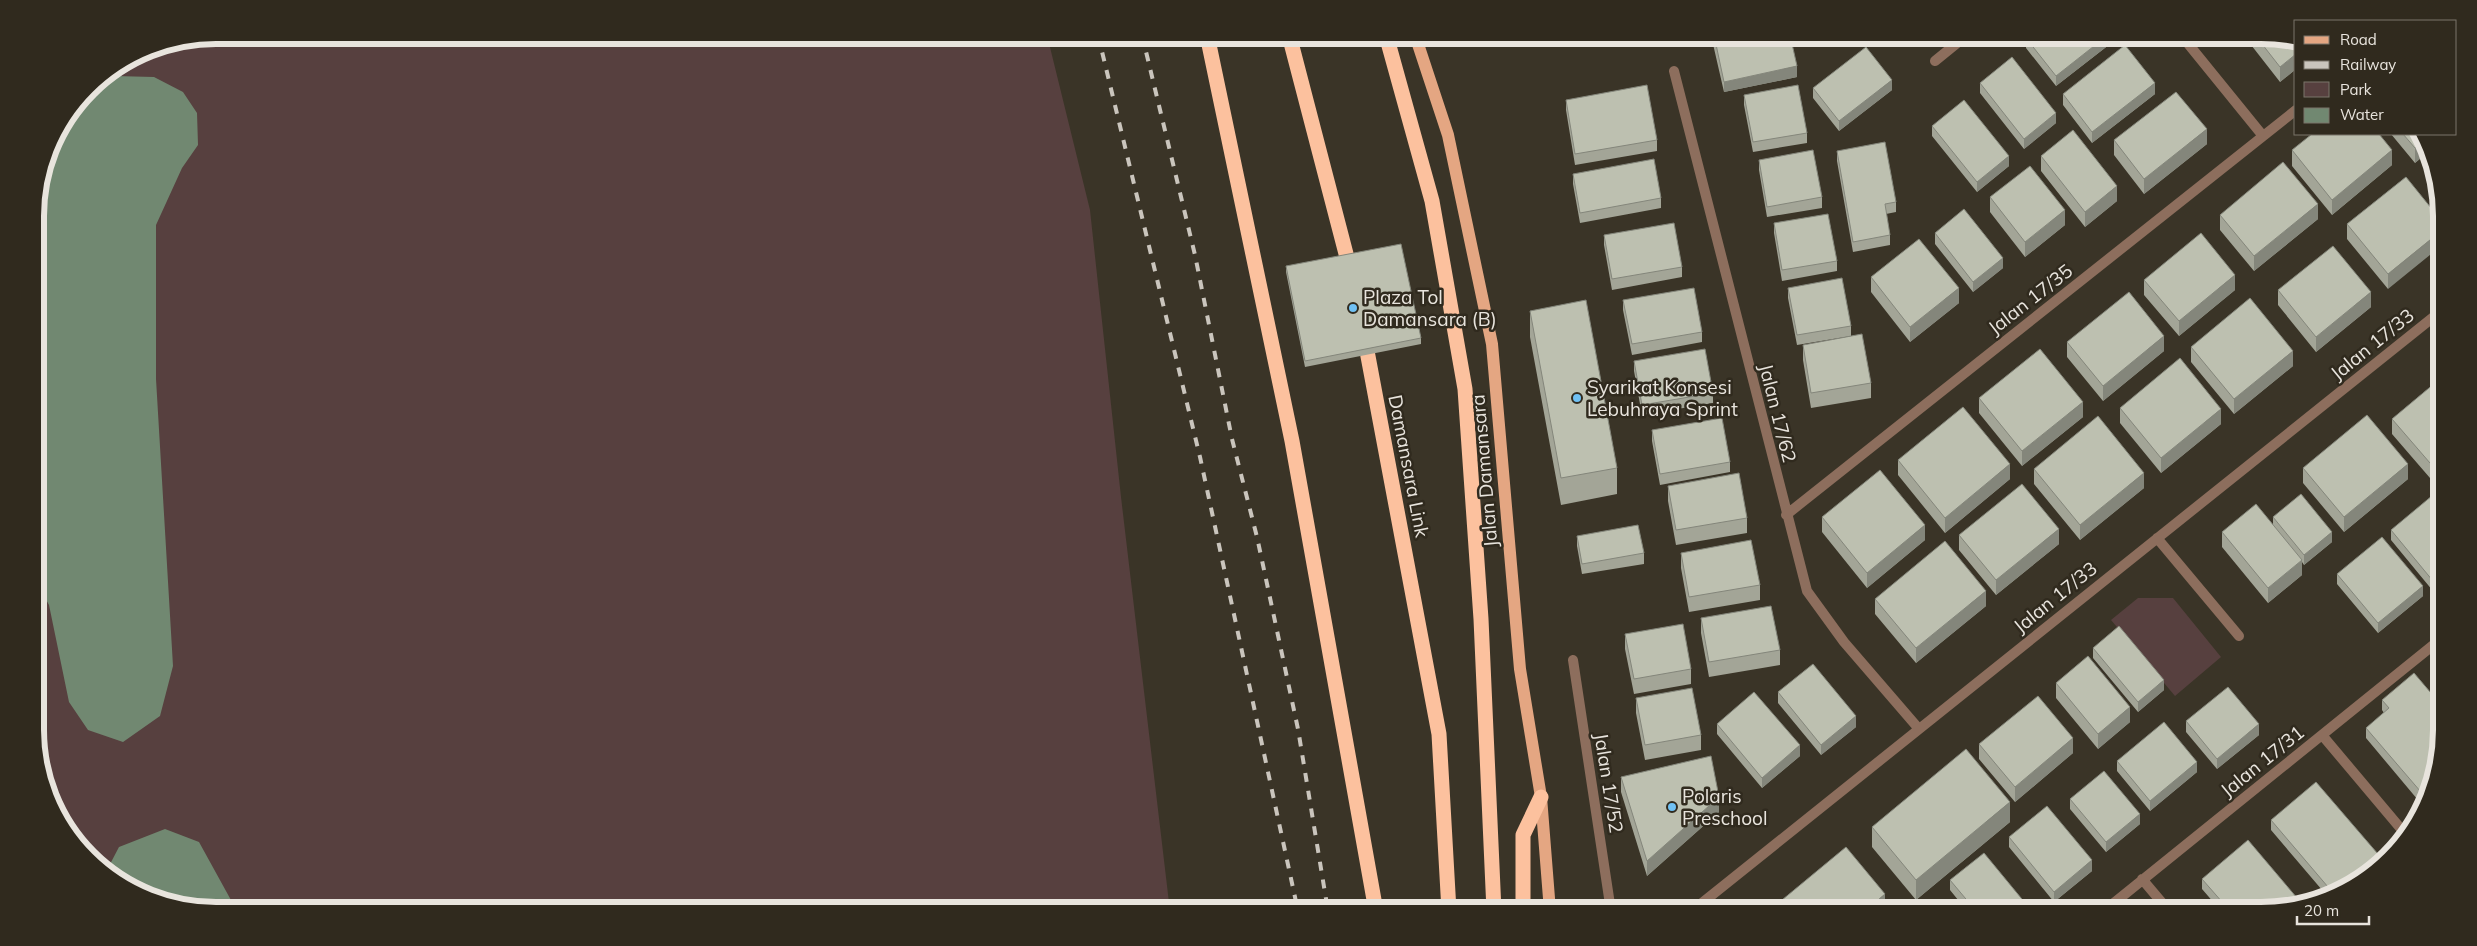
<svg xmlns="http://www.w3.org/2000/svg" width="2477" height="946" viewBox="0 0 2477 946" font-family="Mulish,sans-serif">
  <style>
    .green { fill: #57403f }
    .water { fill: #718871 }
    .lines { fill: none; stroke-linecap: round; stroke-linejoin: round }
    .minor { stroke: #8d6e5d; stroke-width: 10 }
    .primary { stroke: #e4a682; stroke-width: 12 }
    .motorway { stroke: #fcc19e; stroke-width: 15 }
    .rail { stroke: #cac5bd; stroke-width: 4; stroke-dasharray: 9 9; stroke-linecap: butt }
    .wall { fill: #a3a597 }
    .shaded-wall { fill: #84867b }
    .building { fill: #bdc0b0; stroke: #84867b }
    .poi-dot { fill: #70c1f4; stroke: #302a1e; stroke-width: 2 }
    .labels { text-anchor: middle; stroke-width: 5; stroke-linejoin: round; paint-order: stroke }
    .poi-label { font-size: 19px; fill: #e8e4dd; stroke: #302a1e; text-anchor: start }
    .street-label { font-size: 19px; fill: #e8e4dd; stroke: #302a1e }
    .rim { fill: none; stroke: #e8e4dd; stroke-width: 6 }
  </style>
  <rect width="100%" height="100%" fill="#3a3427"/>
  <path class="green" d="M215,35H1047L1090,210L1121,497L1170,911H215L157,901L80,849L38,765L35,203L54,135L96,80L147,49Z
    M2138,598H2173L2221,657L2175,696L2111,620Z"/>
  <path class="water" d="M114,76L154,77L183,92L197,113L198,145L182,168L156,225V379L173,666L160,716L123,742L88,730L69,702L49,605L37,583L35,203L54,135L87,92Z
    M165,829L199,842L237,911H215L157,901L108,868L119,847Z"/>
  <g class="lines">
    <path class="minor" d="M2181,35L2263,136
      M1935,61L1967,35
      M1674,71L1807,591L1844,642L1919,729
      M1786,515L2296,110
      M2157,538L2239,636
      M1573,660L1611,911
      M2322,735L2407,836
      M2142,879L2169,911
      M1692,911L2441,311
      M2104,911L2442,638"/>
    <path class="primary" d="M1415,35L1448,135L1492,344L1520,669L1541,797L1550,911"/>
    <path class="motorway" d="M1207,35L1292,441L1376,911
      M1289,35L1351,273
      M1386,35L1432,201L1465,389L1481,619L1494,911
      M1364,335L1439,734L1449,911
      M1523,911V835L1541,797"/>
    <path class="rail" d="M1098,35L1200,457L1298,911
      M1142,35L1195,255L1232,439L1257,537L1298,729L1328,911"/>
  </g>
  <path class="wall" d="M1713,35L1797,77L1724,92L1713,44Z
    M1824,35H1834L1828,40Z
    M2119,35V37L2056,86L2026,48V38Z
    M2248,35H2262L2296,41V69L2280,82L2248,41Z
    M1980,83L2056,123L2024,149L1980,93Z
    M1813,88L1892,90L1839,131L1813,98Z
    M2063,94H2155L2092,143L2063,105Z
    M1744,95L1807,133V143L1753,152L1744,105Z
    M1566,100L1657,140V151L1575,165L1566,110Z
    M1932,126L2009,166L1977,192L1932,136Z
    M2391,134H2422L2424,136L2428,152L2415,163Z
    M2114,140L2207,144L2144,194L2114,155Z
    M2292,150L2392,165L2332,215L2292,166Z
    M1837,151L1896,202V212L1886,214L1890,235V245L1853,252L1837,161Z
    M2041,156L2117,201L2085,227L2041,171Z
    M2431,159L2440,192V194L2427,177V162Z
    M1759,160L1822,197V208L1767,217L1759,170Z
    M1573,174L1661,198V208L1580,223L1573,184Z
    M2406,177L2388,289L2347,239V224Z
    M1990,197L2065,225L2025,257L1990,212Z
    M2220,215L2318,219L2254,271L2220,230Z
    M1774,223L1837,261V271L1782,281L1774,233Z
    M1935,233L2003,268L1973,292L1935,244Z
    M1604,235L1682,267V277L1612,290L1604,245Z
    M1286,266L1421,338V344L1305,367L1286,272Z
    M1871,277L1959,303L1910,342L1871,292Z
    M2144,280L2235,290L2179,336L2144,295Z
    M1788,288L1851,326V336L1797,345L1788,298Z
    M2278,290L2371,307L2316,352L2278,305Z
    M1623,300L1702,332V342L1632,355L1623,310Z
    M1530,311L1617,468V494L1561,505L1530,337Z
    M2067,342L2164,351L2103,401L2067,357Z
    M1803,345L1871,383V398L1811,408L1803,360Z
    M2191,347L2293,366L2234,414L2191,362Z
    M1634,361L1713,393V403L1642,415L1634,371Z
    M2441,378L2430,478L2392,434V419Z
    M1979,398L2083,417L2022,466L1979,413Z
    M2120,408L2221,424L2161,473L2120,423Z
    M1652,430L1730,462V472L1660,485L1652,441Z
    M1898,460L2010,479L1945,533L1898,475Z
    M2303,468L2408,479L2344,532L2303,483Z
    M2034,469L2144,488L2080,540L2034,484Z
    M2441,477V492L2439,489V479Z
    M1668,486L1747,518V533L1676,545L1668,501Z
    M2441,504L2433,591L2391,540V530Z
    M1822,517L1925,540L1867,588L1822,532Z
    M2273,517L2332,542L2304,565L2302,562V575L2268,603L2222,547V532L2273,526Z
    M1959,535L2059,544L1996,595L1959,550Z
    M1577,536L1644,553V564L1582,574L1577,546Z
    M1681,553L1760,585V600L1689,612L1681,568Z
    M2337,574L2423,596L2378,633L2337,584Z
    M1875,599L1986,606L1916,663L1875,614Z
    M1701,618L1780,650V665L1709,677L1701,633Z
    M1625,634L1691,669V684L1634,694L1625,649Z
    M2093,648L2164,690L2138,712L2093,658Z
    M2056,683L2130,722L2098,749L2056,698Z
    M1778,692L1856,727L1821,755L1778,703Z
    M1636,698L1701,735V750L1645,760L1636,713Z
    M2382,700L2442,706L2432,789L2423,806L2366,738V728L2384,713L2382,710Z
    M2186,721L2259,735L2217,769L2186,732Z
    M1717,724L1800,756L1762,788L1717,734Z
    M1979,744L2073,753L2015,802L1979,759Z
    M2117,761L2197,772L2150,811L2117,771Z
    M1621,777L1719,812L1647,876L1621,792Z
    M2070,799L2140,824L2106,852L2070,809Z
    M2271,820L2371,874L2328,897L2271,830Z
    M2010,822L1916,900L1872,847V827Z
    M2009,837L2092,871L2054,902L2009,847Z
    M2202,879L2273,911H2221L2202,889Z
    M1950,880L2026,911H1967L1950,890Z
    M1776,905L1885,909L1883,911H1776Z"/>
  <path class="shaded-wall" d="M1828,35H1834L1828,40Z
    M2108,35H2119V37L2056,86V76Z
    M2296,54V69L2280,82V67Z
    M1797,66V77L1724,92V82Z
    M1892,80V90L1839,131V121Z
    M2155,83V94L2092,143V132Z
    M2056,113V123L2024,149V139Z
    M2207,129V144L2144,194V179Z
    M2425,140L2428,152L2415,163V148Z
    M2392,150V165L2332,215V200Z
    M2009,156V166L1977,192V182Z
    M2117,186V201L2085,227V212Z
    M2318,204V219L2254,271V256Z
    M2065,210V225L2025,257V242Z
    M2441,231V246L2388,289V274Z
    M2003,258V268L1973,292V282Z
    M2235,275V290L2179,336V321Z
    M1959,288V303L1910,342V327Z
    M2371,292V307L2316,352V337Z
    M2164,336V351L2103,401V386Z
    M2293,351V366L2234,414V399Z
    M2083,402V417L2022,466V451Z
    M2221,409V424L2161,473V458Z
    M2441,453V468L2430,478V463Z
    M2010,464V479L1945,533V518Z
    M2408,464V479L2344,532V517Z
    M2144,473V488L2080,540V525Z
    M1925,525V540L1867,588V573Z
    M2059,529V544L1996,595V580Z
    M2332,532V542L2304,565V555Z
    M2302,560V575L2268,603V588Z
    M2442,574V584L2433,591V581Z
    M2423,586V596L2378,633V623Z
    M1986,591V606L1916,663V648Z
    M2164,680V690L2138,712V702Z
    M2130,707V722L2098,749V734Z
    M1856,716V727L1821,755V745Z
    M2259,724V735L2217,769V759Z
    M2073,738V753L2015,802V787Z
    M1800,745V756L1762,788V778Z
    M2197,762V772L2150,811V801Z
    M1719,797V812L1647,876V861Z
    M2010,802V822L1916,900V880Z
    M2140,814V824L2106,852V842Z
    M2092,860V871L2054,902V892Z
    M1885,894V909L1883,911H1865Z
    M2026,904V911H2018Z"/>
  <path class="building" d="M1714,35H1790L1797,66L1724,82Z
    M2030,35H2108L2056,76L2026,38Z
    M2255,35H2262L2296,41V54L2280,67Z
    M2125,45L2155,83L2092,132L2063,94Z
    M1866,47L1892,80L1839,121L1813,88Z
    M2012,57L2056,113L2024,139L1980,83Z
    M1647,85L1657,140L1575,154L1566,100Z
    M1798,85L1807,133L1753,142L1744,95Z
    M2176,92L2207,129L2144,179L2114,140Z
    M1964,100L2009,156L1977,182L1932,126Z
    M2073,130L2117,186L2085,212L2041,156Z
    M2312,134H2379L2392,150L2332,200L2292,150Z
    M2403,134H2422L2425,140L2415,148Z
    M1885,142L1896,202L1885,204L1890,235L1853,242L1837,151Z
    M1813,150L1822,197L1767,207L1759,160Z
    M1654,159L1661,198L1580,213L1573,174Z
    M2431,159L2434,172L2427,162Z
    M2283,162L2318,204L2254,256L2220,215Z
    M2030,166L2065,210L2025,242L1990,197Z
    M2406,177L2440,219L2441,231L2388,274L2347,224Z
    M1964,209L2003,258L1973,282L1935,233Z
    M1828,214L1837,261L1782,270L1774,223Z
    M1674,223L1682,267L1612,279L1604,235Z
    M2201,233L2235,275L2179,321L2144,280Z
    M1919,239L1959,288L1910,327L1871,277Z
    M1401,244L1421,338L1305,361L1286,266Z
    M2333,246L2371,292L2316,337L2278,290Z
    M1842,278L1851,326L1797,335L1788,288Z
    M1694,288L1702,332L1632,344L1623,300Z
    M2129,292L2164,336L2103,386L2067,342Z
    M2250,298L2293,351L2234,399L2191,347Z
    M1586,300L1617,468L1561,478L1530,311Z
    M1862,334L1871,383L1811,393L1803,345Z
    M1705,349L1713,393L1642,405L1634,361Z
    M2040,349L2083,402L2022,451L1979,398Z
    M2180,358L2221,409L2161,458L2120,408Z
    M2441,378V453L2430,463L2392,419Z
    M1963,407L2010,464L1945,518L1898,460Z
    M2367,415L2408,464L2344,517L2303,468Z
    M2098,416L2144,473L2080,525L2034,469Z
    M1722,418L1730,462L1660,474L1652,430Z
    M1880,470L1925,525L1867,573L1822,517Z
    M1739,473L1747,518L1676,530L1668,486Z
    M2022,484L2059,529L1996,580L1959,535Z
    M2301,494L2332,532L2304,555L2273,517Z
    M2433,495L2441,504L2442,574L2433,581L2391,530Z
    M2256,504L2302,560L2268,588L2222,532Z
    M1638,525L1644,553L1582,564L1577,536Z
    M2382,537L2423,586L2378,623L2337,574Z
    M1751,540L1760,585L1689,597L1681,553Z
    M1945,541L1986,591L1916,648L1875,599Z
    M1771,606L1780,650L1709,662L1701,618Z
    M1683,624L1691,669L1634,679L1625,634Z
    M2119,626L2164,680L2138,702L2093,648Z
    M2088,656L2130,707L2098,734L2056,683Z
    M1813,664L1856,716L1821,745L1778,692Z
    M2414,673L2442,706V731L2432,789L2427,799L2366,728L2389,708L2382,700Z
    M2228,687L2259,724L2217,759L2186,721Z
    M1692,688L1701,735L1645,745L1636,698Z
    M1754,692L1800,745L1762,778L1717,724Z
    M2038,696L2073,738L2015,787L1979,744Z
    M2164,722L2197,762L2150,801L2117,761Z
    M1966,749L2010,802L1916,880L1872,827Z
    M1711,756L1719,797L1647,861L1621,777Z
    M2104,771L2140,814L2106,842L2070,799Z
    M2316,782L2384,861L2371,874L2334,894L2271,820Z
    M2047,806L2092,860L2054,892L2009,837Z
    M2248,840L2303,905L2273,911H2230L2202,879Z
    M1846,847L1885,894L1865,911H1781L1776,905Z
    M1984,853L2026,904L2018,911H1976L1950,880Z"/>
  <g class="poi-dot">
    <circle cx="1353" cy="308" r="5"/>
    <circle cx="1577" cy="398" r="5"/>
    <circle cx="1672" cy="807" r="5"/>
  </g>
  <g class="labels">
    <g class="poi-label">
      <text x="1363" y="304">Plaza Tol<tspan x="1363" dy="22">Damansara (B)</tspan></text>
      <text x="1587" y="394">Syarikat Konsesi<tspan x="1587" dy="22">Lebuhraya Sprint</tspan></text>
      <text x="1682" y="803">Polaris<tspan x="1682" dy="22">Preschool</tspan></text>
    </g>
    <g class="street-label">
      <text transform="translate(2030 299) rotate(-38)" y="7">Jalan 17/35</text>
      <text transform="translate(2372 344) rotate(-39)" y="7">Jalan 17/33</text>
      <text transform="translate(1778 413) rotate(76)" y="7">Jalan 17/62</text>
      <text transform="translate(1409 466) rotate(79)" y="7">Damansara Link</text>
      <text transform="translate(1484 471) rotate(-95)" y="7">Jalan Damansara</text>
      <text transform="translate(2055 597) rotate(-39)" y="7">Jalan 17/33</text>
      <text transform="translate(2262 761) rotate(-39)" y="7">Jalan 17/31</text>
      <text transform="translate(1609 783) rotate(81)" y="7">Jalan 17/52</text>
    </g>
  </g>
  <path d="M0 0H2477V946H0ZM216 44H2261A172 172 0 0 1 2433 216V730A172 172 0 0 1 2261 902H216A172 172 0 0 1 44 730V216A172 172 0 0 1 216 44Z" fill="#302a1e" fill-rule="evenodd"/>
  <path class="rim" d="M216 44H2261A172 172 0 0 1 2433 216V730A172 172 0 0 1 2261 902H216A172 172 0 0 1 44 730V216A172 172 0 0 1 216 44Z"/>
  <rect x="2294" y="20" width="162" height="115" fill="#302a1e" stroke="#7a746a"/>
  <rect x="2304" y="36" width="25" height="8" fill="#e4a682" stroke="#7a746a"/>
  <text x="2340" y="45" font-size="15" fill="#e8e4dd">Road</text>
  <rect x="2304" y="61" width="25" height="8" fill="#cac5bd" stroke="#7a746a"/>
  <text x="2340" y="70" font-size="15" fill="#e8e4dd">Railway</text>
  <rect x="2304" y="82" width="25" height="15" fill="#57403f" stroke="#7a746a"/>
  <text x="2340" y="95" font-size="15" fill="#e8e4dd">Park</text>
  <rect x="2304" y="108" width="25" height="15" fill="#718871" stroke="#7a746a"/>
  <text x="2340" y="120" font-size="15" fill="#e8e4dd">Water</text>
  <path d="M2297 916v8h72v-8" fill="none" stroke="#e8e4dd" stroke-width="2.5"/>
  <text x="2304" y="916" font-size="15" fill="#e8e4dd" stroke="#302a1e" stroke-width="4" paint-order="stroke">20 m</text>
</svg>
